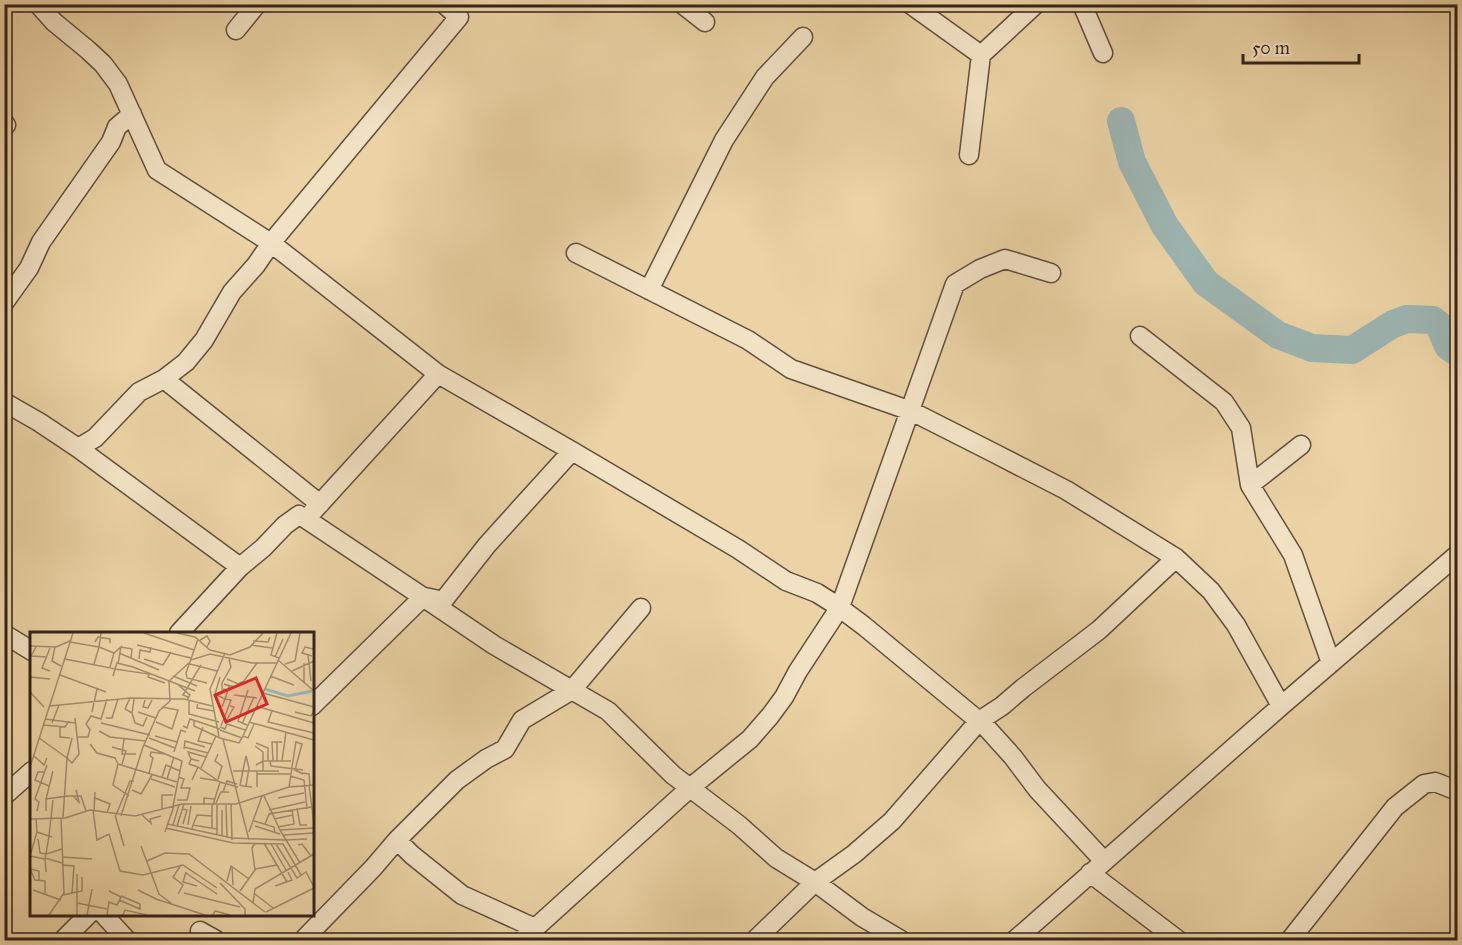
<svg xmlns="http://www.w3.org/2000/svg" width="1462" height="945" viewBox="0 0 1462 945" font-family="'IM FELL Great Primer',serif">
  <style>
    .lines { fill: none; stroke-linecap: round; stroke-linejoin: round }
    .river { stroke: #9db5b2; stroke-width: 28 }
    .street-casing { stroke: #624f3e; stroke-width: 21 }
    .street { stroke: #f2e2c4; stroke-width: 18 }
    .inset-river { fill: none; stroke: #9db5b2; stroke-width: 3 }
    .inset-road { fill: none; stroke: #a28d6e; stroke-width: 1.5 }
    .view { fill: #d62828; fill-opacity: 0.15; stroke: #d62828; stroke-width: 3 }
    .inset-edge { fill: none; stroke: #35231c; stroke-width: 3 }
  </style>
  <rect width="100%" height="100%" fill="#ebd3a5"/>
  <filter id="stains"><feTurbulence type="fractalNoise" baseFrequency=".00333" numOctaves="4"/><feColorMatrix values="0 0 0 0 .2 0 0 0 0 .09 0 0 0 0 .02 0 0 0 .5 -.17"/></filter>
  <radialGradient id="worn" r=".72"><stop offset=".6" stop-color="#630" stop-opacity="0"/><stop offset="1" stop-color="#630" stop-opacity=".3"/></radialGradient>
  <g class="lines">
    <path class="river" d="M1121,121L1132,162L1165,226L1206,283L1278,335L1312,348L1352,350L1393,324L1407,319L1433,320L1439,325L1448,346L1458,353"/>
    <g class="street-casing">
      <path id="street" d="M38,4L54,22L88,50L103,64L118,84L157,170L271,243L256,265L232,292L204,340L186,362L164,379L139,392L95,438L78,448
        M682,4L705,22
        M910,4L981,55L1036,4
        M1082,4L1103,53
        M236,30L257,4
        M4,124L6,125
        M969,155L981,55
        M576,253L748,340L791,369L911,411L994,453L1066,490L1176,558L1211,591L1236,625L1281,706
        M649,290L724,140L765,77L803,37
        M4,303L29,268L41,242L111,142L117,127L132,114
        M1140,336L1224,402L1241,428L1250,485
        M438,374L572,451L738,549L786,581L817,593L836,605L864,626L985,726L1013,757L1037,789L1104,861
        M164,379L320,504
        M4,402L39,422L78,448L240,567
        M1301,445L1250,485L1293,555L1331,663
        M306,519L423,597L312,706
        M423,597L494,645L608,711L673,775L739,825L776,858L815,882L862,917L901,940
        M425,597L443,601L487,545L572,451
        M179,633L240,567L263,548L285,525L299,515L306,519L438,374L271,243L459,17L444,4
        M4,634L32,651
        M4,796L32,771
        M397,840L457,780L486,759L505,749L522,720L572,690L641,608
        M1090,873L1178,940
        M103,914L127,940
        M200,931L216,940
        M63,940L89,914
        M303,940L373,868L397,840L412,855L462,895L535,928
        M522,940L691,787L750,739L770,716L784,697L798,671L840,607L955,284L980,269L1005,259L1051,273
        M755,940L815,882L854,854L892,821L979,721L1002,706L1023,688L1099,630L1176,558
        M1015,940L1281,706L1458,554
        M1290,940L1395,807L1424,784L1435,782L1458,791"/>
    </g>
    <use href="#street" class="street"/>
  </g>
  <g transform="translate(30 632)">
    <rect width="284" height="284" fill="#ebd3a5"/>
    <path class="inset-river" d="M235,57L258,64L282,59"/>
    <path class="inset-road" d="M71,1L69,15L84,21L80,35M114,1L164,18M147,1L165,5L180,18L200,23L220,15L233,1M247,1L241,23L249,26M170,8L177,4L180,9L177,15M223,9L238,10L240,5M40,10L69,15L64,32M65,10L68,5L80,7V11M107,13L161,26M221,13L242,16M0,14L26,15L40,9M6,15L1,24L17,25M25,15L22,29L31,34M91,15L102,17L101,26M84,21L91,15L88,32M89,21L129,38M278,23L281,49M282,24L272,21L275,15L284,17M245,25L253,7M35,27L85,37L87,31L103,35L147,52L160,63L157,68M109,27L110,18L120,20L121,15M114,27L133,33L141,20M161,28L180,22L222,31H247M248,28L284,59M160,32L187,39M255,32L265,29L270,1M20,39L12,36L20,16M262,39L284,29M156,41L168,7M156,41L157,46L177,51M30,43L76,60M83,44L85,37L119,42L118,45L135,51M143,44L167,54M240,44L264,53M0,45L20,47M190,45L185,62L195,67L192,75M197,47L208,52L214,49L227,31M139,49L140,69M139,49L160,30M274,50V31M147,52L165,59M198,58L199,54L194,52L205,55M0,60L14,75M192,61V51L201,35L199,27M233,61L284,75M204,63L227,66M158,65L153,63L171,33M100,66L95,77L102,81L104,67M115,68L113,75L118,76L122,68M159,68V82L189,90M168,70L167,76L184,79M20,74L100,66L154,67L182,74M226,74L284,91M242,79L238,90L284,101M62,80L67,57M108,80L126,86M265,80L281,84L284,79M102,81L105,91L113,94L117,85M76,86H82L88,67M15,87L45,91M164,88V94L190,106L209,111L212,106M126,90L142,97L148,78L132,75M219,90L284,108M22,91L29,73M71,91L120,103M195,91L204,75L200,74M212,92L224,65M14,93L35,95L39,89M217,93L208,89L218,58M153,94L157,96L160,87L190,97M191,94L201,68L195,67L198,58L193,57M30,95V105L40,106M173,95L168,109L182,112M190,95L195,97L197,92L215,98M190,98L212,106L261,1M69,99L80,105L116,109M125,104L147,110M213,104L218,106L224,92M48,105H58L60,98L56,92L61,84L71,87L77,67M189,105L180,57L195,21M9,106L37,126L33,186M42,106L37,126L42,131L49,122L45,86M119,106L145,116M94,107L92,122H106M193,107L219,208M247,110V129M266,110L272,112L265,138L273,142M226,111L238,116V129M60,112L67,121L85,126L88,132L83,153L99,164M114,113L152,129L143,174M225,114L233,120V129H261M82,115L96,119L92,132M154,115L178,121M154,117L155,109L175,115M144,120L151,98L156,100M188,122L185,129L192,134L188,147M4,124L14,133L17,126M120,124L121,120L135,122M161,127L158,120L176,125M240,129L241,134L273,138M243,129L242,110H252M252,129L256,100M88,132L147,150M226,133L233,129V139M0,135L43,1M168,135L159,132L161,127L169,129M171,136L186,104M203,139H227V155M227,139H249M14,140H8L5,148L19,154M119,141L123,126L120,124M272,141L279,142L280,153M227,142H260M260,144L274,148L277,177M132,145L136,133L150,139M170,146L189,149M121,147L145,155M137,147L144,125M162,148L168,135L190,150L208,155M279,153L284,192M216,154L219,136L216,124L210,153L213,154L222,155M259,155L266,109M102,158L111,162L122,143M193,160L197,149L207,152M36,164H51L56,179M234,164L250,198L284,196M44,165L49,170L46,158M65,166L80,172L77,181M248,166L274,161M16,167L23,139M147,168H157L160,156H151L154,147L148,145M186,171L191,160H199M201,172L202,208M174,173V166L185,167M182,173V197M183,173L190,150M187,173V202M196,173L197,205M267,176L270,193H277M132,177V163H143M63,178L67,208L79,202L90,239L113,243L153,233L187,256M64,178L65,160M192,178V204M239,178L275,170M7,179L9,170L5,167L17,133M16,179V167L38,164M85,183L94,214M86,183L100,149H104M112,183L121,191L120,187L131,184M91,184L113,115L129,79L140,69M0,187L35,186L60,178L105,184L152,172H206L259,155L284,153M6,187L7,200L0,224L15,227L16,240M244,187L263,183M224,189L244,195L245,201M138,192L202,206L256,208M153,192L157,178L153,177M235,192L239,182L281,175M143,193L149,173M158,193L161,174M163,193L167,183L182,184M147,194L154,172M225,194L250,202M248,195L264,192L262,177M136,196L203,211L253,212L271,243M162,197L163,193L187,197M250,198L270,231M7,200L19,204L16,222L10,221L8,207M135,200L144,174M219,200L232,164M254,203L284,201M22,205L19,204L23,168M256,208L277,207M234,211L257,250M241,212L256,238M246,212L267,246L276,240L284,255M268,213L272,212L281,224M111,214L129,262L141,271M32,225L62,227M117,229L135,221L159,222L235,280M32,231L15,226L16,222L32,217M32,233L44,234L42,261M202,234L203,253M0,237L5,248L15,249V261M0,237L9,239V249M225,237L247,233M156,240L153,250L167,254M156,241L187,262M197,249L201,234L219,247M190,251L215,277V283M245,254L262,248L258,240M3,258L31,268M108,258L126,267L175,283M210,259L225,238L222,216L225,211M154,261L210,275M148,262L153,253L143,245L151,233M225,262L243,276M33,263L52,259V245M91,264L110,272M89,268L110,277V272M47,271L77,277M223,271L225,257L284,222M236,280L284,256M19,283L34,261L31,186M47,283V242M57,283L62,257M77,283L79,270L87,273L91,265L79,259M93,283L95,278L117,283M183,283L185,279L200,283"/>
    <path class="view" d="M226,46L237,72L196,90L185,63Z"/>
    <rect width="284" height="284" class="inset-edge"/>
  </g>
  <rect width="1462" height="945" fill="none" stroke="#ebd3a5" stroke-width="24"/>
  <rect x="6" y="6" width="1450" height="933" fill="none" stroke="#35231c" stroke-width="3"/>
  <rect x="12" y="12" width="1438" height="921" fill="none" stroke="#35231c" stroke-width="1.5"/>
  <path d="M1243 54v9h116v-9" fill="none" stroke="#35231c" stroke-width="3"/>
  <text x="1252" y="54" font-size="18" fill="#35231c" stroke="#f2e2c4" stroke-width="4.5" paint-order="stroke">50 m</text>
  <rect width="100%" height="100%" filter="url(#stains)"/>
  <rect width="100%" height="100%" fill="url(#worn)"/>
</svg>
